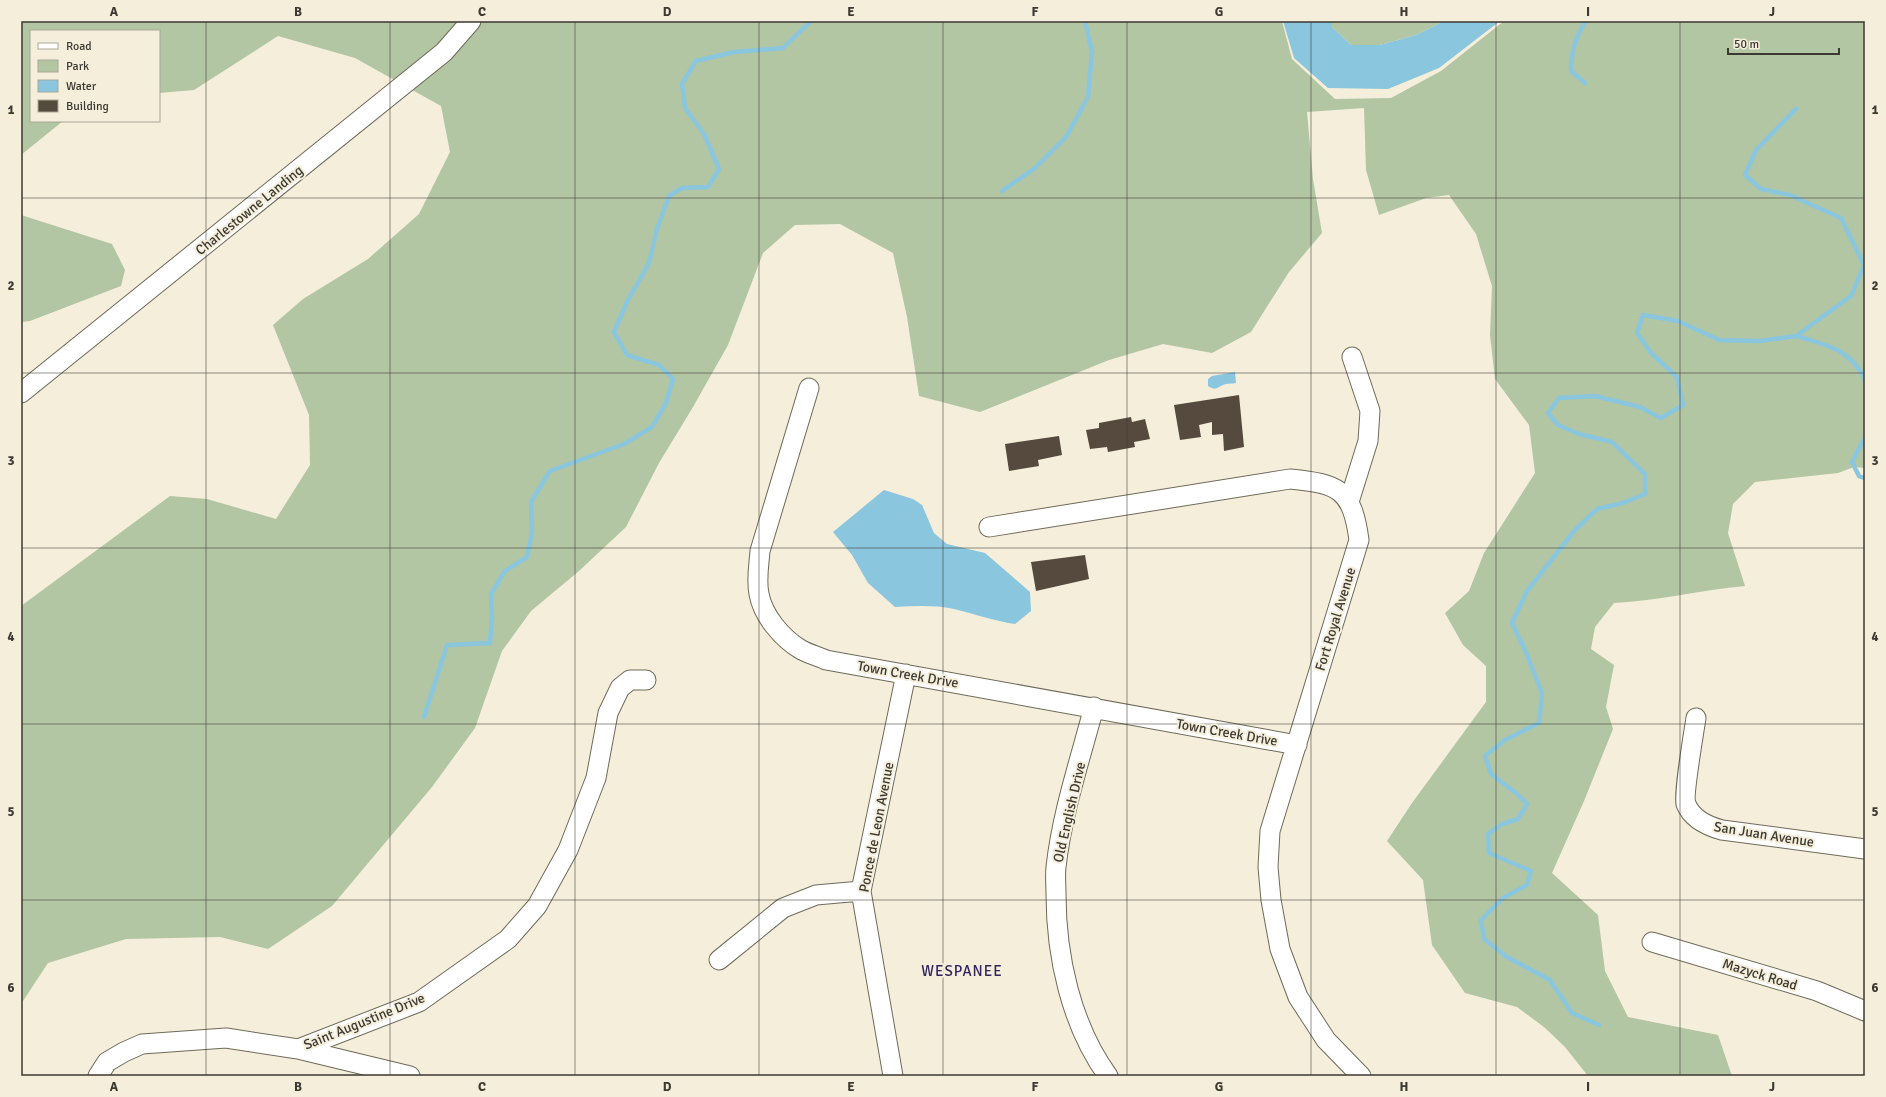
<svg xmlns="http://www.w3.org/2000/svg" width="1886" height="1097" viewBox="0 0 1886 1097" font-family="Signika,sans-serif">
  <style>
    .green { fill: #b2c6a3 }
    .water { fill: #8ac6dd }
    .lines { fill: none; stroke-linecap: round; stroke-linejoin: round }
    .stream { stroke: #8ac6dd; stroke-width: 4.5 }
    .building { fill: #56493e }
    .minor-casing { stroke: #6f6a59; stroke-width: 21 }
    .minor { stroke: #fff; stroke-width: 19 }
    .grid { fill: none; stroke: #3c3932; stroke-width: 1; stroke-opacity: 0.55 }
    .labels { text-anchor: middle; stroke-width: 4; stroke-linejoin: round; paint-order: stroke }
    .street-label { font-size: 14px; fill: #3c3932; stroke: #f4eedb }
    .neighbourhood-label { font-size: 15px; letter-spacing: 1px; fill: #30235e; stroke: #f4eedb }
    .neatline { fill: none; stroke: #3c3932; stroke-width: 1.5 }
    .grid-label { font-size: 13px; text-anchor: middle; font-weight: bold; fill: #3c3932 }
  </style>
  <rect width="100%" height="100%" fill="#f4eedb"/>
  <path class="green" d="M21,21H1282L1292,59L1335,99L1391,98L1441,71L1504,21H1865V468L1854,467L1838,473L1755,482L1733,504L1728,533L1745,586C1701,590 1658,601 1614,603L1595,627L1591,649L1614,665L1606,707L1613,729L1584,801L1552,873L1598,915L1605,971L1628,1017L1718,1035L1732,1076H1588L1565,1047L1544,1027L1517,1007L1465,993L1432,945L1423,880L1387,841L1412,803L1486,702V666L1463,645L1445,613L1469,591L1484,553L1535,473L1529,425L1495,379L1490,335L1492,286L1476,234L1449,195L1426,198L1379,215L1366,170L1364,108L1307,112L1313,179L1322,233L1289,272L1251,332L1212,353L1163,344L1109,360L980,412L919,396L907,317L893,253L840,224L795,225L763,253L728,345L693,407L659,463L626,527L579,571L531,611L502,651L475,728L432,787L332,906L268,949L220,937L126,939L48,963L21,1004V606L170,496L207,499L276,519L310,465L309,415L273,325L303,299L368,259L419,214L450,152L441,106L355,58L278,36L194,90L159,93V31H31V121H63L21,155Z
    M1332,21H1444L1416,35L1380,45H1351L1332,27Z
    M21,215L112,244L125,270L121,286L30,321L21,322Z"/>
  <path class="water" d="M1283,21H1332V27L1351,45H1380L1416,35L1444,21H1500L1439,68L1388,89L1328,88L1294,58Z
    M1235,372L1236,383C1232,384 1226,383 1223,385C1216,388 1216,391 1208,386V379L1212,376Z
    M884,490L913,499L922,505L934,533L947,544L985,553L1030,592L1031,611L1015,624C994,621 975,614 954,609C935,605 915,606 895,607L868,583L852,555L833,532Z"/>
  <g class="lines">
    <path class="stream" d="M1585,83L1571,71C1571,52 1575,37 1586,21
      M1002,191L1035,168L1066,137L1088,97L1092,52L1085,21
      M1796,336C1825,344 1853,350 1865,381
      M1865,437L1852,462L1859,476L1865,478
      M424,717L447,645L490,643L492,618L491,594L505,571L527,557L532,532L531,502L550,471L624,444L652,427L666,403L673,379L659,365L627,355L614,332L627,302L649,263L657,229L669,196L682,188L708,187L719,169L704,134L685,108L682,84L696,61L734,52L783,48L811,21
      M1599,1025L1572,1013L1550,980L1507,957L1484,939L1481,920L1503,898L1527,885L1531,871L1489,853L1488,834L1502,824L1518,819L1527,804L1516,793L1491,774L1485,756L1505,740L1539,723L1542,693L1525,650L1512,623L1527,591L1575,530L1597,509L1623,503L1645,494V474L1612,442L1579,434L1558,425L1548,413L1559,398L1595,396L1640,407L1661,418L1683,405L1677,377L1651,353L1637,333L1643,315L1678,321L1719,340L1759,341L1796,336L1851,296L1864,265L1841,218L1790,195L1761,189L1745,175L1756,150L1796,109"/>
  </g>
  <path class="building" d="M1239,395L1244,447L1224,451L1223,434L1212,435V422L1199,425L1201,437L1180,440L1174,405Z
    M1131,417L1132,422L1145,419L1150,439L1134,442L1135,447L1108,452L1107,447L1090,449L1086,430L1099,428V423Z
    M1059,436L1062,455L1038,460L1039,466L1009,471L1005,444Z
    M1085,555L1089,579L1036,591L1031,562Z"/>
  <g class="lines">
    <g class="minor-casing">
      <path id="minor" d="M809,388L760,551C759,565 756,580 759,594C763,616 782,638 800,649C808,654 818,656 826,660L1297,745
        M21,393L444,52L471,21
        M1349,502L1368,441L1370,411L1352,357
        M989,527L1290,479C1338,484 1352,488 1359,540L1270,831L1268,867L1271,900L1280,949L1298,997L1326,1040L1361,1076
        M1094,707C1080,760 1062,813 1056,867C1055,876 1056,885 1056,894C1056,956 1071,1025 1108,1076
        M1696,718C1694,731 1683,796 1686,804C1692,819 1707,826 1722,830L1865,849
        M1652,942L1817,991L1865,1011
        M719,960L783,908L816,895L861,891
        M298,1049L410,1076
        M98,1076L107,1062L124,1052L142,1044L226,1038L298,1049L419,1002L508,939L537,906L568,850L596,778L608,713L620,688L630,680H646
        M893,1076L861,891L906,674"/>
    </g>
    <use href="#minor" class="minor"/>
  </g>
  <path class="grid" d="M206,21V1076M390,21V1076M575,21V1076M759,21V1076M943,21V1076M1127,21V1076M1311,21V1076M1496,21V1076M1680,21V1076M21,198H1865M21,373H1865M21,548H1865M21,724H1865M21,900H1865"/>
  <g class="labels">
    <g class="street-label">
      <text transform="translate(249 210) rotate(-39)" y="5">Charlestowne Landing</text>
      <text transform="translate(1335 619) rotate(-73)" y="5">Fort Royal Avenue</text>
      <text transform="translate(908 674) rotate(10)" y="5">Town Creek Drive</text>
      <text transform="translate(1227 732) rotate(10)" y="5">Town Creek Drive</text>
      <text transform="translate(1069 812) rotate(-77)" y="5">Old English Drive</text>
      <text transform="translate(876 827) rotate(-79)" y="5">Ponce de Leon Avenue</text>
      <text transform="translate(1764 834) rotate(9)" y="5">San Juan Avenue</text>
      <text transform="translate(1760 974) rotate(17)" y="5">Mazyck Road</text>
      <text transform="translate(364 1021) rotate(-22)" y="5">Saint Augustine Drive</text>
    </g>
    <g class="neighbourhood-label">
      <text x="962" y="976">WESPANEE</text>
    </g>
  </g>
  <rect width="1886" height="1097" fill="none" stroke="#f4eedb" stroke-width="44"/>
  <rect x="30" y="30" width="130" height="92" fill="#f4eedb" stroke="#aaa697"/>
  <rect x="38" y="43" width="20" height="6" fill="#ffffff" stroke="#aaa697"/>
  <text x="66" y="50" font-size="12" fill="#3c3932">Road</text>
  <rect x="38" y="60" width="20" height="12" fill="#b2c6a3" stroke="#aaa697"/>
  <text x="66" y="70" font-size="12" fill="#3c3932">Park</text>
  <rect x="38" y="80" width="20" height="12" fill="#8ac6dd" stroke="#aaa697"/>
  <text x="66" y="90" font-size="12" fill="#3c3932">Water</text>
  <rect x="38" y="100" width="20" height="12" fill="#56493e" stroke="#aaa697"/>
  <text x="66" y="110" font-size="12" fill="#3c3932">Building</text>
  <path d="M1728 48v6h111v-6" fill="none" stroke="#3c3932" stroke-width="2"/>
  <text x="1734" y="48" font-size="12" fill="#3c3932" stroke="#f4eedb" stroke-width="3" paint-order="stroke">50 m</text>
  <rect x="22" y="22" width="1842" height="1053" class="neatline"/>
  <g class="grid-label">
    <text x="114" y="16">A</text>
    <text x="298" y="16">B</text>
    <text x="482" y="16">C</text>
    <text x="667" y="16">D</text>
    <text x="851" y="16">E</text>
    <text x="1035" y="16">F</text>
    <text x="1219" y="16">G</text>
    <text x="1404" y="16">H</text>
    <text x="1588" y="16">I</text>
    <text x="1772" y="16">J</text>
    <text x="11" y="114">1</text>
    <text x="1875" y="114">1</text>
    <text x="11" y="290">2</text>
    <text x="1875" y="290">2</text>
    <text x="11" y="465">3</text>
    <text x="1875" y="465">3</text>
    <text x="11" y="641">4</text>
    <text x="1875" y="641">4</text>
    <text x="11" y="816">5</text>
    <text x="1875" y="816">5</text>
    <text x="11" y="992">6</text>
    <text x="1875" y="992">6</text>
    <text x="114" y="1091">A</text>
    <text x="298" y="1091">B</text>
    <text x="482" y="1091">C</text>
    <text x="667" y="1091">D</text>
    <text x="851" y="1091">E</text>
    <text x="1035" y="1091">F</text>
    <text x="1219" y="1091">G</text>
    <text x="1404" y="1091">H</text>
    <text x="1588" y="1091">I</text>
    <text x="1772" y="1091">J</text>
  </g>
</svg>
